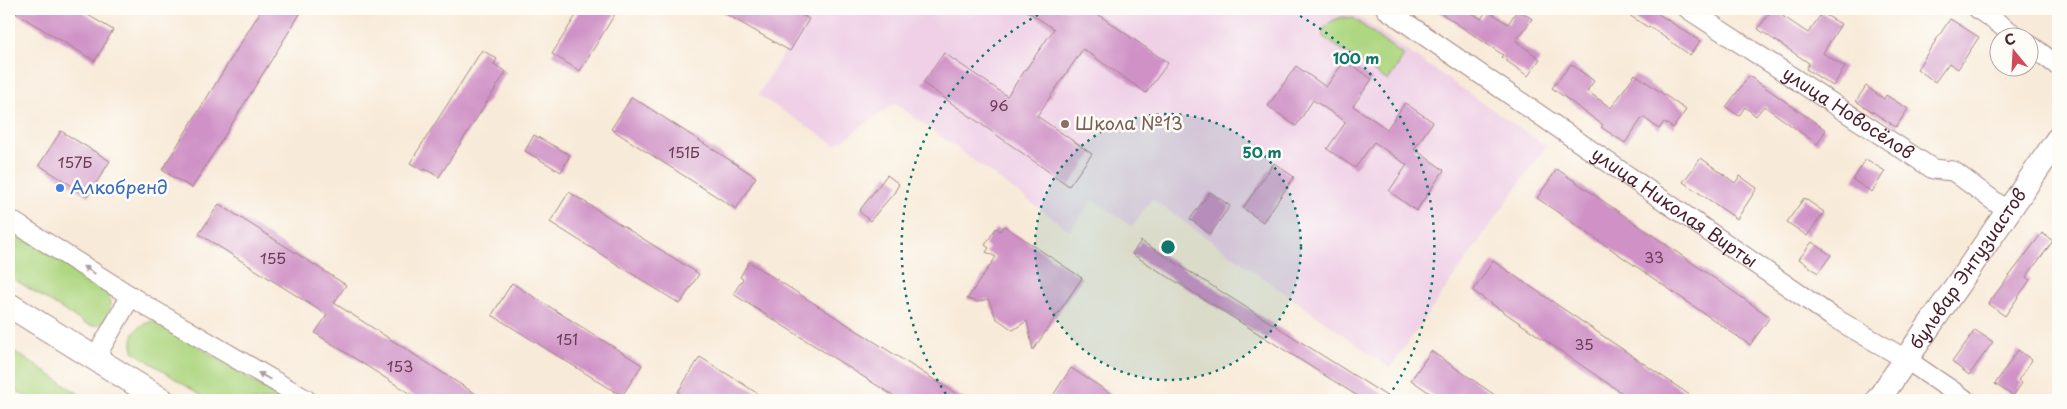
<svg xmlns="http://www.w3.org/2000/svg" width="2067" height="409" viewBox="0 0 2067 409" font-family="'Playpen Sans',sans-serif">
  <style>
    .built { fill: #efd0e6 }
    .green { fill: #aed781; stroke: #7c7b56 }
    .building { fill: #cf91c6 }
    .lines { fill: none; stroke-linecap: round; stroke-linejoin: round }
    .minor-casing { stroke: #a18482; stroke-width: 21 }
    .major-casing { stroke: #a18482; stroke-width: 26 }
    .minor { stroke: #fff; stroke-width: 19 }
    .major { stroke: #fff; stroke-width: 24 }
    .oneway { fill: #ae9aa0 }
    .ring { fill: none; stroke: #0f766e; stroke-width: 2.5; stroke-dasharray: 2.5 5 }
    .education-dot { fill: #8d6e63; stroke: #fdfcf7; stroke-width: 2 }
    .shop-dot { fill: #3f7fe0; stroke: #fdfcf7; stroke-width: 2 }
    .labels { text-anchor: middle; stroke-width: 5; stroke-linejoin: round; paint-order: stroke }
    .number-label { font-size: 15px; fill: #6b3c52 }
    .street-label { font-size: 18px; fill: #4a1f2b; stroke: #fdfcf7 }
    .education-label { font-size: 18px; fill: #785e54; stroke: #fdfcf7; text-anchor: start }
    .shop-label { font-size: 18px; fill: #366cbe; stroke: #fdfcf7; text-anchor: start }
    .centre { fill: #0f766e; stroke: #fdfcf7; stroke-width: 2.5 }
    .ring-label { font-size: 15px; text-anchor: middle; font-weight: bold; fill: #0f766e; stroke: #fdfcf7; stroke-width: 5; stroke-linejoin: round; paint-order: stroke }
  </style>
  <rect width="100%" height="100%" fill="#fdfcf7"/>
  <filter id="ink" filterUnits="userSpaceOnUse"><feTurbulence type="fractalNoise" baseFrequency=".02" numOctaves="2"/><feDisplacementMap in="SourceGraphic" scale="10" xChannelSelector="R" yChannelSelector="G"/><feConvolveMatrix kernelMatrix="1 2 1 2 8 2 1 2 1" color-interpolation-filters="sRGB"/></filter>
  <filter id="wash" filterUnits="userSpaceOnUse"><feTurbulence type="fractalNoise" baseFrequency=".0096" numOctaves="4" result="noise"/><feDisplacementMap in="SourceGraphic" scale="20" xChannelSelector="R" yChannelSelector="G"/><feGaussianBlur stdDeviation="1.12" result="paint"/><feColorMatrix in="noise" values="0 0 0 0 0 0 0 0 0 0 0 0 0 0 0 0 0 1.4 0 .05"/><feComposite in="paint" operator="in"/></filter>
  <g filter="url(#wash)">
    <rect width="100%" height="100%" fill="#f8ead8"/>
    <path class="built" d="M811,9H1346L1546,146L1390,368L1152,199L1132,227L1093,199L1070,231L895,103L836,145L758,95Z"/>
    <path class="green" d="M1343,17L1353,18L1404,56L1388,81L1323,37C1322,25 1332,20 1343,17Z
      M9,227L108,293C113,307 109,324 93,326L84,323L9,276Z
      M154,321L164,324L282,400H208L134,352C127,337 138,323 154,321Z
      M9,348L88,400L115,399L118,400H32L9,386Z"/>
    <g id="blocks">
      <path class="building" d="M9,9H78L113,30L95,61Z
        M262,9H303L192,188L162,170Z
        M580,9H618L580,71L552,54Z
        M717,9H791L809,19L790,51Z
        M1024,9H1090L1168,63L1146,93L1083,49L1037,116L1092,154L1069,186L923,83L944,53L1007,96L1054,29Z
        M1435,9H1466L1481,19L1487,10L1508,24L1518,9L1532,19L1516,41L1540,59L1528,76L1501,57L1503,55Z
        M1620,9H1651L1700,41L1690,55L1650,27L1649,28Z
        M1772,9L1808,33L1822,13L1841,24L1823,53L1845,67L1833,86L1806,69L1809,63L1758,29Z
        M1950,19L1979,37L1958,69L1949,63L1935,82L1917,69Z
        M482,50L497,59L494,64L506,72L439,177L425,169L424,171L410,163Z
        M1345,60L1372,79L1353,106L1387,129L1405,103L1433,122L1414,149L1444,170L1416,211L1389,191L1407,165L1374,142L1355,168L1327,149L1346,122L1313,100L1296,126L1268,106L1296,66L1326,87Z
        M1571,64L1594,81L1587,91L1611,108L1635,74L1686,110L1673,128L1664,122L1659,129L1643,117L1625,143L1601,127L1603,125L1552,88Z
        M1749,76L1826,130L1817,144L1764,106L1756,116L1745,107L1739,116L1726,107Z
        M1866,86L1884,99L1886,95L1908,109L1896,127L1856,101Z
        M632,97L756,177L736,209L611,129Z
        M61,131L110,161L88,196L39,165Z
        M534,135L570,155L561,172L525,151Z
        M1701,158L1735,183L1740,176L1757,188L1737,219L1683,182Z
        M1866,159L1885,171L1872,192L1853,180Z
        M1274,163L1294,177L1263,222L1243,208Z
        M1557,169L1770,317L1750,345L1537,198Z
        M887,175L899,184L894,193L870,221L859,211Z
        M569,192L699,274L680,304L550,222Z
        M1210,192L1230,206L1210,234L1190,219Z
        M1804,198L1824,212L1807,236L1787,222Z
        M219,204L346,285L334,303L485,400H420L315,333L327,315L199,234Z
        M1004,226L1082,278L1033,350L1027,321L1013,330L996,318L988,299L978,302L967,299L996,257L986,252L989,248L985,245L996,228L1000,231Z
        M2042,233L2053,241L2026,277L2030,280L2005,316L1988,304Z
        M1141,241L1393,400H1364L1132,254Z
        M1812,242L1831,255L1818,273L1799,259Z
        M1493,261L1697,400H1632L1473,291Z
        M749,262L966,400H900L733,294L743,279L740,277Z
        M512,283L642,365L622,396L492,315Z
        M1975,330L1993,342L1969,375L1952,362Z
        M2018,350L2032,360L2018,380L2022,383L2013,396L1995,384Z
        M1431,351L1502,400H1440L1411,380Z
        M700,357L743,384L767,400H691L678,392Z
        M1071,368L1121,400H1050Z"/>
    </g>
  </g>
  <g filter="url(#ink)">
    <use href="#blocks" fill-opacity="0" stroke="#a18482" stroke-width="1"/>
    <g class="lines">
      <g class="minor-casing">
        <g id="minor">
          <path id="s1" d="M1386,9L1831,316L1907,360L1966,400"/>
          <path id="s2" d="M1688,9L1933,169L1953,171L2009,212"/>
          <path d="M1978,9L2019,38"/>
          <path d="M2030,45L2058,66"/>
          <path d="M9,219L148,307L307,400"/>
          <path d="M95,358L131,296"/>
        </g>
      </g>
      <g class="major-casing">
        <g id="major">
          <path d="M9,305L162,400"/>
          <path id="s3" d="M1878,400L2058,139"/>
        </g>
      </g>
      <use href="#minor" class="minor"/>
      <use href="#major" class="major"/>
    </g>
    <defs><path id="oneway-solid" d="M-6-.8H1V-3.2L6.5 0L1 3.2V.8H-6Z" transform="scale(1.25)"/></defs>
    <g class="oneway">
      <use href="#oneway-solid" transform="translate(89 270) rotate(-148)"/>
      <use href="#oneway-solid" transform="translate(264 376) rotate(-150)"/>
    </g>
  </g>
  <circle cx="1168" cy="247" r="133" fill="#0f766e" fill-opacity=".12"/>
  <g class="ring">
    <circle cx="1168" cy="247" r="133"/>
    <path d="M950 400A266 266 0 0 1 1049 9M1287 9A266 266 0 0 1 1386 400"/>
  </g>
  <circle class="education-dot" cx="1065" cy="124" r="5"/>
  <circle class="shop-dot" cx="60" cy="188" r="5"/>
  <g class="labels">
    <g class="number-label">
      <text x="999" y="111">96</text>
      <text x="684" y="158">151Б</text>
      <text x="75" y="168">157Б</text>
      <text x="1654" y="263">33</text>
      <text x="273" y="264">155</text>
      <text x="567" y="345">151</text>
      <text x="1584" y="350">35</text>
      <text x="400" y="372">153</text>
    </g>
    <g class="street-label">
      <text dy="6" stroke="none"><textPath href="#s2" startOffset="191">улица Новосёлов</textPath></text>
      <text dy="6" stroke="none"><textPath href="#s1" startOffset="350">улица Николая Вирты</textPath></text>
      <text dy="6" stroke="none"><textPath href="#s3" startOffset="159">бульвар Энтузиастов</textPath></text>
    </g>
    <g class="education-label">
      <text x="1075" y="130">Школа №13</text>
    </g>
    <g class="shop-label">
      <text x="70" y="194">Алкобренд</text>
    </g>
  </g>
  <circle cx="1168" cy="247" r="8" class="centre"/>
  <g class="ring-label">
    <text x="1356" y="64">100 m</text>
    <text x="1262" y="158">50 m</text>
  </g>
  <rect width="2067" height="409" fill="none" stroke="#fdfcf7" stroke-width="30"/>
  <g transform="translate(2014 52) rotate(342)"><circle r="24" fill="#fdfcf7" stroke="#b5a4a5"/>
  <path d="M0-4L9 19L0 12L-9 19Z" fill="#d1495b"/>
  <text y="-8" font-size="14" font-weight="bold" text-anchor="middle" fill="#4a1f2b">С</text>
  </g>
</svg>
